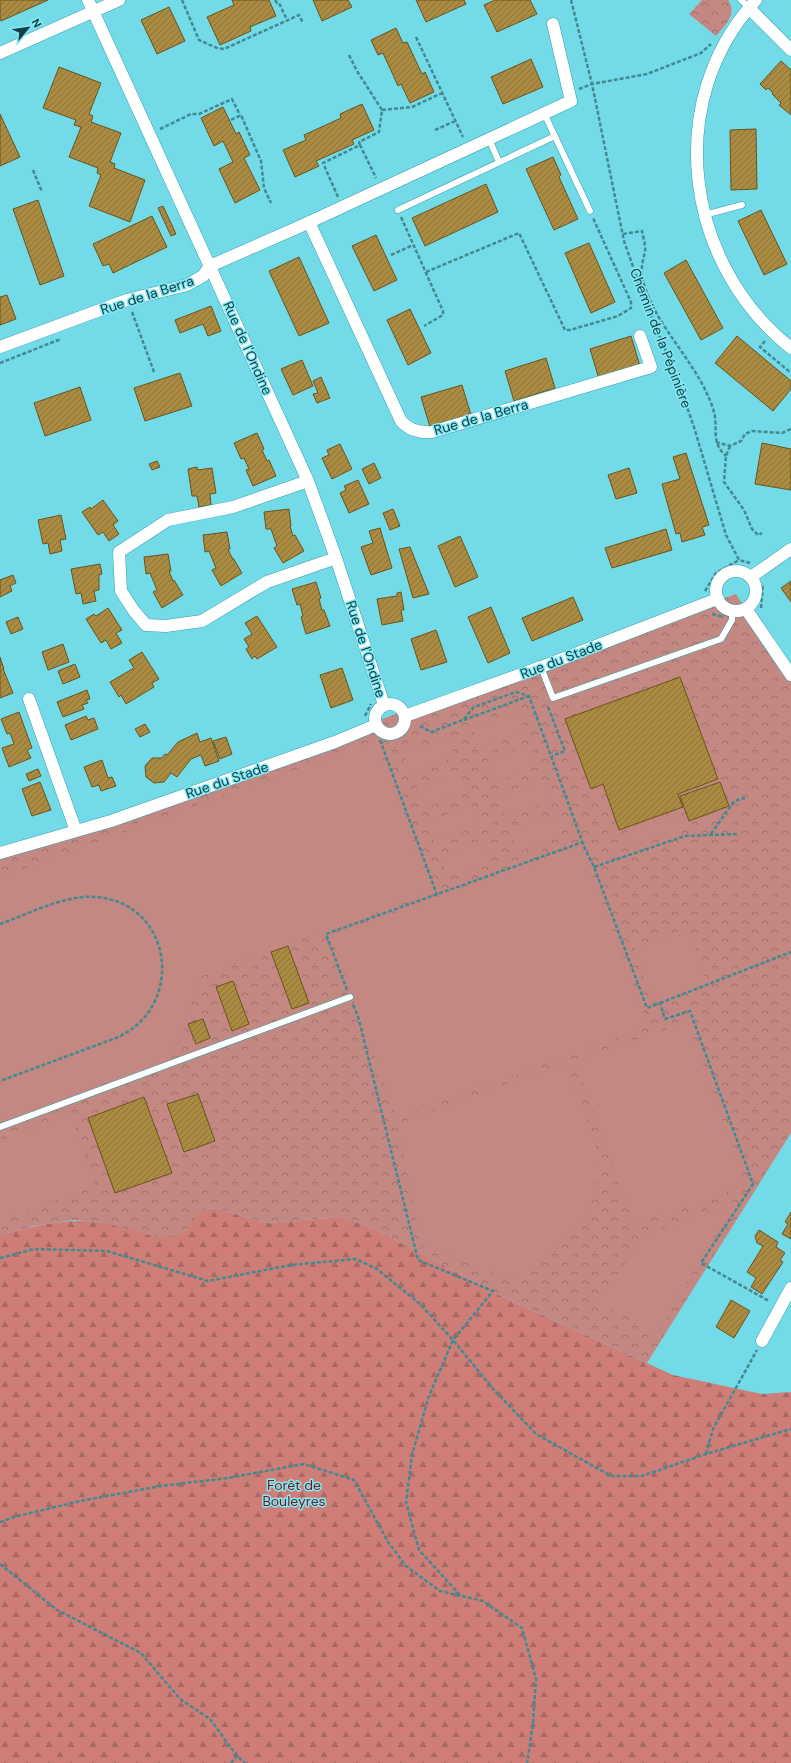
<svg xmlns="http://www.w3.org/2000/svg" width="791" height="1763" viewBox="0 0 791 1763" font-family="'DM Sans',sans-serif">
  <style>
    .forest { fill: url(#forest-firs) }
    .park { fill: url(#park-crowns) }
    .pitch { fill: #c48882 }
    .building { fill: url(#building-hatch); stroke: #6a531c }
    .lines { fill: none; stroke-linecap: round; stroke-linejoin: round }
    .lane-casing { stroke: #31a0ac; stroke-width: 7 }
    .street-casing { stroke: #31a0ac; stroke-width: 13 }
    .path { stroke: #418a92; stroke-width: 2.5; stroke-dasharray: 4 2; stroke-linecap: butt }
    .lane { stroke: #fff; stroke-width: 6 }
    .street { stroke: #fff; stroke-width: 12 }
    .labels { text-anchor: middle; stroke-width: 3; stroke-linejoin: round; paint-order: stroke }
    .street-label { font-size: 14px; fill: #134046; stroke: #81e8f4 }
    .park-label { font-size: 14px; fill: #751517; stroke: #81e8f4 }
  </style>
  <defs>
    <pattern id="forest-firs" width="22" height="20" patternUnits="userSpaceOnUse"><rect width="22" height="20" fill="#ce7e77"/><path d="M5 1l3.5 6h-7zM16 11l3.5 6h-7z" fill="#a66963"/></pattern>
    <pattern id="park-crowns" width="20" height="18" patternUnits="userSpaceOnUse"><rect width="20" height="18" fill="#c48882"/><path d="M2 6a3 3 0 1 1 6 0M12 15a3 3 0 1 1 6 0" fill="none" stroke="#9e716c"/></pattern>
    <pattern id="building-hatch" width="6" height="6" patternUnits="userSpaceOnUse"><rect width="6" height="6" fill="#ab8b41"/><path d="M-1 1l2-2M0 6l6-6M5 7l2-2" fill="none" stroke="#8a7338"/></pattern>
  </defs>
  <rect width="100%" height="100%" fill="#73dbe7"/>
  <path class="forest" d="M217,1208L266,1223L342,1217L373,1228L503,1297L673,1375L762,1394L791,1392V1763H0V1235C32,1226 65,1218 99,1222C120,1224 141,1232 161,1238L191,1222L197,1214L206,1209Z"/>
  <path class="park" d="M702,0H728C738,14 725,26 716,36L689,14Z
    M736,594L791,680V1133L647,1363L503,1297L373,1228L342,1217L266,1223L217,1208L206,1209L197,1214L186,1231L180,1235L161,1238L100,1222L74,1220L33,1226L0,1235V854Z"/>
  <path class="pitch" d="M517,711L525,731L480,748L472,727Z
    M447,737L455,757L410,774L402,753Z
    M376,740L432,892L200,977L182,1035L165,1061L0,1122V878Z
    M529,745L537,766L492,783L485,762Z
    M460,771L467,792L422,809L415,788Z
    M542,779L550,800L505,817L497,796Z
    M472,805L479,826L435,843L427,822Z
    M555,814L563,835L518,852L510,831Z
    M677,814L683,830L632,848L626,832Z
    M485,840L492,861L448,878L440,857Z
    M582,845L648,1027L397,1118L331,936Z
    M688,928L707,983L653,1002L634,947Z
    M687,1022L746,1185L634,1225L575,1062Z
    M567,1062L598,1154V1175L594,1197L589,1211L572,1234L554,1253L510,1280L422,1245L397,1124Z
    M70,1114L95,1186L0,1221V1140Z
    M734,1202L658,1332L598,1302L645,1235Z"/>
  <path class="building" d="M0,0H48L1,21L0,18Z
    M232,0H269L276,16L250,27L251,31L220,45L207,17L234,5Z
    M313,0H348L352,7L322,21Z
    M416,0H464L466,4L426,22Z
    M495,0H530L537,14L497,32L484,5Z
    M169,7L185,41L157,54L141,20Z
    M396,28L403,43L407,42L422,74L425,72L434,92L410,103L401,84L398,86L383,53L378,55L371,40Z
    M531,59L543,87L503,104L491,77Z
    M781,61L791,70V115L779,105L781,103L772,94L773,93L768,88L766,90L760,84Z
    M59,67L101,83L89,114L93,116L91,122L121,133L110,162L115,164L114,168L145,180L130,222L89,206L101,175L97,173L98,168L69,157L81,127L74,125L76,120L43,108Z
    M362,104L374,130L352,140L354,144L316,161L319,166L295,177L283,150L306,140L304,135L341,118L340,114Z
    M223,107L236,134L239,132L250,155L244,158L260,190L235,203L219,169L233,162L223,141L214,146L201,118Z
    M0,114L20,157L0,166Z
    M756,129L757,189L731,190L730,130Z
    M553,157L561,175L559,177L578,219L554,230L526,169Z
    M486,184L498,212L425,246L412,218Z
    M38,200L64,276L40,285L13,209Z
    M163,206L176,234L171,236L158,208Z
    M761,210L787,264L764,275L738,221Z
    M152,216L167,247L113,273L109,264L103,266L93,244Z
    M376,235L397,280L374,291L352,246Z
    M589,243L615,302L591,313L565,253Z
    M299,257L329,323L299,336L269,271Z
    M686,260L723,328L701,340L664,273Z
    M7,295L16,319L0,325V297Z
    M211,306L221,331L208,336L203,324L180,333L175,320Z
    M410,309L431,353L408,365L387,320Z
    M631,336L640,366L599,379L590,349Z
    M737,336L791,381V389L773,411L715,363Z
    M546,358L555,388L514,401L505,371Z
    M302,360L313,386L293,395L281,369Z
    M180,373L192,406L145,421L134,388Z
    M321,377L330,398L317,403L313,394L318,393L313,381Z
    M462,385L471,415L430,427L421,397Z
    M80,387L91,420L45,436L34,403Z
    M257,433L264,449L262,450L267,461L269,460L276,476L253,486L246,470L249,469L244,458L241,459L234,443Z
    M762,443L791,449V490L755,484Z
    M340,444L352,469L332,479L322,458L329,455L327,450Z
    M686,453L709,525L702,527L705,535L682,542L680,533L676,534L662,484L680,479L673,457Z
    M157,461L160,467L152,470L149,464Z
    M374,463L381,478L369,484L362,469Z
    M197,467L198,470L212,468L216,493L210,494L211,505L199,507L197,496H192L188,469Z
    M629,468L637,493L616,499L608,475Z
    M358,480L369,504L349,513L340,493L346,490L344,486Z
    M103,500L118,521L113,525L119,534L109,541L103,532L98,535L82,512L90,507L91,509Z
    M289,509L291,526H290L293,536L295,535L304,551L283,563L274,548L277,546L271,529H266L264,512Z
    M393,509L400,526L390,530L383,513Z
    M61,515L66,539L60,540L62,551L50,554L48,543L43,544L38,520Z
    M380,528L392,568L371,575L361,547L373,543L369,531Z
    M666,529L672,550L612,568L605,548Z
    M227,532L230,549H228L232,558H233L242,573L221,586L212,570L216,568L209,551L205,552L203,535Z
    M460,536L478,577L455,587L438,546Z
    M410,547L429,594L413,598L399,549Z
    M168,554L171,571H169L173,581L174,580L183,595L162,608L153,592L157,590L150,573L146,574L144,557Z
    M100,564L102,574L99,575V590L94,591L96,601L83,604L81,593L76,594L71,569Z
    M13,575L16,583L10,586L12,591L0,597V580Z
    M791,581V602L781,588Z
    M316,582L321,598L319,599L322,610H324L330,626L306,634L301,617L303,616L300,604L297,605L292,589Z
    M401,592L404,610H401L403,621L382,625L377,599L397,596V593Z
    M573,597L583,620L532,641L522,618Z
    M491,607L510,653L488,663L468,617Z
    M108,608L122,630L116,633L122,643L111,649L106,640L101,643L86,619L94,614L96,616Z
    M257,616L277,647L257,659L255,656L252,659L246,649L249,647L244,639L252,634L245,623Z
    M18,617L23,629L11,634L6,622Z
    M436,630L447,662L421,670L411,639Z
    M63,644L69,662L48,670L42,652Z
    M142,652L159,679L152,683L154,687L126,704L121,695L119,697L110,682L134,668L129,660Z
    M0,657L4,669H3L13,693L0,698Z
    M75,664L80,677L63,684L58,671Z
    M342,668L353,700L331,708L320,675Z
    M680,677L718,779L678,794L683,807L619,830L603,784L591,789L565,719Z
    M87,690L90,699L86,700L88,703L82,705L84,709L63,717L57,702Z
    M19,712L32,748L27,750L31,758L9,767L2,748L14,744L10,733L7,734L1,719Z
    M86,716L88,720L94,718L98,729L71,740L65,725Z
    M145,724L150,732L140,737L135,729Z
    M197,733L200,742L211,738L219,761L205,766L201,755L191,759L177,777L171,773L164,782L154,783L146,777L145,766L152,758H162L165,754L167,755L178,742Z
    M226,737L232,754L220,759L213,741Z
    M102,760L108,778L112,777L116,786L101,791L99,785L92,787L84,767Z
    M38,769L41,776L29,781L26,774Z
    M40,782L51,810L32,816L22,789Z
    M720,782L729,806L689,821L680,796Z
    M288,946L309,1003L292,1009L271,952Z
    M233,981L249,1024L232,1031L216,987Z
    M203,1019L210,1038L196,1044L188,1024Z
    M198,1094L215,1141L184,1152L167,1104Z
    M144,1097L172,1173L115,1193L88,1118Z
    M791,1212V1239L782,1234L788,1224L785,1222Z
    M759,1230L778,1242L776,1247L785,1253L780,1260L783,1262L762,1294L751,1287L756,1278L747,1272L763,1246L757,1243L755,1236Z
    M731,1300L750,1311L734,1338L716,1327Z"/>
  <g class="lines">
    <g class="lane-casing">
      <path id="lane" d="M741,0L749,8
        M544,113L590,211
        M489,139L499,162
        M398,210L555,136
        M704,215L742,205
        M541,667L553,698L721,639L732,620V611
        M0,1127L350,997"/>
    </g>
    <g class="street-casing">
      <path id="street" d="M88,0L308,481L336,558L384,705
        M756,0C662,102 685,264 791,348
        M749,8L791,50
        M0,53L119,0
        M309,222L401,421C409,430 419,433 432,432L651,367L640,336
        M0,347L127,300L187,285L203,276L210,266L301,226L571,101L553,24
        M308,481L233,507L168,520L119,552L121,591L134,611L146,625L166,626L202,621L267,582L336,558
        M716 591a20 20 0 1 1 40 0a20 20 0 1 1-40 0Z
        M751,577L791,549
        M746,609L791,675
        M29,699L76,831
        M375 719a15 15 0 1 1 30 0a15 15 0 1 1-30 0Z
        M405,716L541,667L717,599
        M0,853L111,821L335,742L376,725
        M762,1341L791,1288"/>
    </g>
    <path class="path" d="M182,0L199,40L217,48L224,49L299,15L303,23
      M275,0L277,3H279L287,20
      M571,0L592,84L624,241L647,306L675,373L694,427L726,535L739,560L750,563
      M416,37L463,137
      M349,55L357,71L382,110L379,132L359,142L360,145
      M579,89L592,84L647,74L701,53L711,44
      M382,110L412,107L442,93
      M231,120L241,115L261,161L264,188L271,203
      M160,129L191,114H199L232,99L240,115
      M435,130L455,121
      M33,170L42,192
      M338,197L323,163L360,145L376,178
      M401,217L443,311V315L424,326
      M623,234L642,231C643,237 646,246 645,252C643,260 641,267 642,276C650,319 691,356 708,396C711,402 714,410 715,417C717,433 712,443 726,456
      M391,255L413,245
      M426,272L519,233L565,330H570L618,316L631,308V302L593,218
      M132,312L154,372
      M765,341L760,347L791,373
      M0,363L61,339
      M716,442L730,446L741,441L745,434L752,431L782,433L791,429
      M730,446L726,456L724,482L744,510L752,529L758,535L762,533
      M705,591L716,573L739,560
      M761,608L763,584
      M712,614L724,617
      M548,707L565,751L552,756
      M365,716L371,704
      M464,720L529,696
      M420,726L431,732L463,720L474,707L516,692L529,696L585,849L594,867L647,1008L660,1003L665,1019L690,1011L753,1184L701,1263L769,1301
      M380,740L437,895
      M711,834L734,801L745,798
      M594,867L685,836L738,834
      M0,924C28,914 67,894 96,897C174,903 186,1008 116,1038L0,1081
      M347,990L326,934L583,842
      M660,1003L791,952
      M353,1005L358,1016L418,1260L493,1291L453,1340L429,1396L412,1455L406,1502L419,1550L460,1595
      M0,1258L34,1249L107,1251L208,1281L291,1265L356,1259L377,1269L420,1304L453,1340L494,1390L536,1434L611,1476H642L706,1454L791,1429
      M706,1454L713,1429L757,1350
      M0,1522L14,1517L80,1501L161,1486L228,1478L304,1464L354,1480L388,1542L406,1566L440,1591L483,1601L522,1628L536,1679L533,1724L527,1763
      M0,1564L57,1610L141,1653L180,1699L210,1719L237,1756L245,1763
      M231,1763L237,1756"/>
    <use href="#lane" class="lane"/>
    <use href="#street" class="street"/>
  </g>
  <g class="labels">
    <g class="street-label">
      <text transform="translate(147 295) rotate(-18)" y="5">Rue de la Berra</text>
      <text transform="translate(661 338) rotate(69)" y="5">Chemin de la Pépinière</text>
      <text transform="translate(248 348) rotate(66)" y="5">Rue de l'Ondine</text>
      <text transform="translate(481 417) rotate(-16)" y="5">Rue de la Berra</text>
      <text transform="translate(366 649) rotate(72)" y="5">Rue de l'Ondine</text>
      <text transform="translate(561 659) rotate(-21)" y="5">Rue du Stade</text>
      <text transform="translate(227 780) rotate(-19)" y="5">Rue du Stade</text>
    </g>
    <g class="park-label">
      <text x="294" y="1490">Forêt de<tspan x="294" dy="16">Bouleyres</tspan></text>
    </g>
  </g>
  <g transform="translate(28 28) rotate(61)" stroke="#81e8f4" stroke-width="3" paint-order="stroke">
  <path d="M0-3L7 15L0 10L-7 15Z" fill="#134046"/>
  <text y="-6" font-size="11" font-weight="bold" text-anchor="middle" fill="#134046">N</text>
  </g>
</svg>
